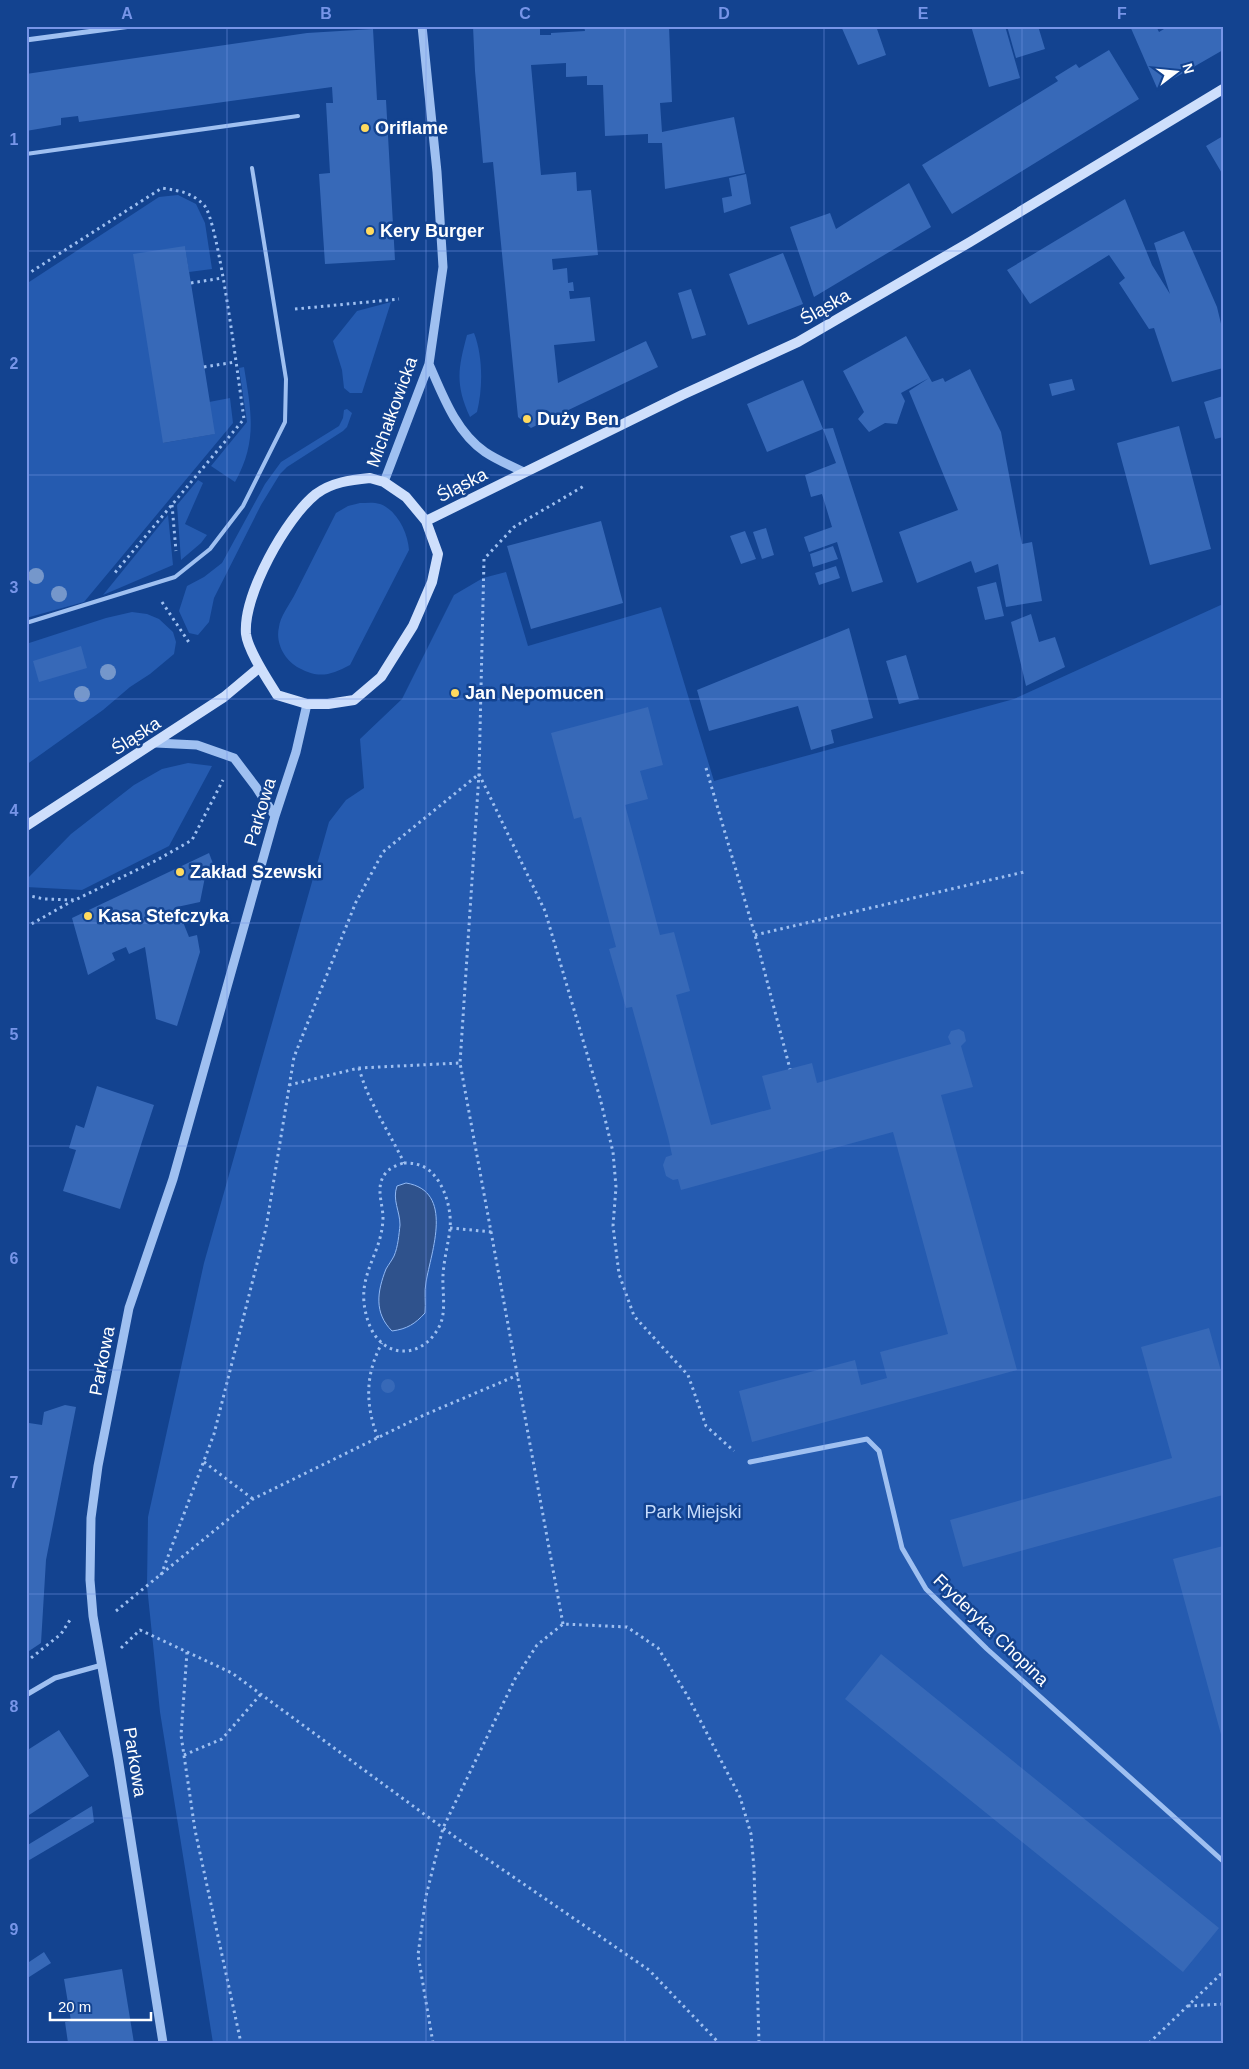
<svg xmlns="http://www.w3.org/2000/svg" width="1249" height="2069" viewBox="0 0 1249 2069" font-family="Arial,sans-serif">
  <style>
    .green { fill: #255bb0 }
    .water { fill: #2f528c; stroke: #91b9f5 }
    .building { fill: #3769b8 }
    .lines { fill: none; stroke-linecap: round; stroke-linejoin: round }
    .path { stroke: #9fc0f1; stroke-width: 3; stroke-dasharray: 2.5 4; stroke-linecap: butt }
    .service { stroke: #9fc0f1; stroke-width: 4 }
    .minor { stroke: #9fc0f1; stroke-width: 5 }
    .tertiary { stroke: #9fc0f1; stroke-width: 9 }
    .secondary { stroke: #cedffc; stroke-width: 10 }
    .tree { fill: #7597cb }
    .grid { fill: none; stroke: #7795e8; stroke-width: 1; stroke-opacity: 0.55 }
    .poi-dot { fill: #ffda5f; stroke: #134390; stroke-width: 2 }
    .labels { text-anchor: middle; stroke-width: 5; stroke-linejoin: round; paint-order: stroke }
    .poi-label { font-size: 18px; font-weight: bold; fill: #fff; stroke: #134390; text-anchor: start }
    .street-label { font-size: 18px; fill: #fff; stroke: #134390 }
    .park-label { font-size: 18px; fill: #c6dcfc; stroke: #134390 }
    .neatline { fill: none; stroke: #7795e8; stroke-width: 2 }
    .grid-label { font-size: 16px; text-anchor: middle; font-weight: bold; fill: #7795e8 }
  </style>
  <rect width="100%" height="100%" fill="#134390"/>
  <path class="green" d="M178,195L196,204L205,223L212,269L189,272L185,247L163,443L214,434L209,402L230,398L233,423L84,602L26,618V284L159,197Z
    M391,302L362,393H350L344,388L342,370L333,341L357,311Z
    M474,333C483,356 483,388 477,412L470,417C455,384 458,369 467,335Z
    M244,367C251,411 258,441 235,482L211,466L247,422L239,368Z
    M347,409L352,413L347,427L343,431L287,467L280,474L261,505L214,598L209,622L198,635L189,633L179,611L187,586L204,577L222,563L265,484L281,462L339,426L343,418L344,410Z
    M198,480L203,483L185,524L207,535L201,543L181,560L177,505Z
    M360,503C366,503 374,502 380,504C397,510 408,533 409,550L350,665C331,675 319,679 299,668C285,661 275,643 279,627C280,617 289,605 294,596C308,568 322,541 336,513L348,506Z
    M168,515L173,565L103,595Z
    M506,572L528,646L661,607L714,781L1014,699L1223,604V2043H213L160,1712L147,1586L148,1517L204,1263L329,822L346,800L364,788L360,739L402,699L454,595L483,578Z
    M132,612L147,614L159,619L173,632L176,642L174,654L150,674L130,687L103,710L26,765V644L106,618Z
    M188,763L212,766L169,846L82,890L26,887V880L71,834L134,785L162,769Z"/>
  <path class="water" d="M406,1183C455,1191 431,1252 426,1282C424,1292 426,1303 425,1313C415,1324 407,1329 392,1331C374,1313 377,1292 386,1269C389,1264 392,1260 394,1256C398,1247 399,1234 400,1225C400,1211 392,1200 397,1186Z"/>
  <path class="building" d="M473,26H540V35H551V33L585,31L584,26H669L672,102L660,103L662,132L734,117L745,173L665,189L662,143H648V134L605,136L603,85H587V76L566,77V63L531,65L541,175L576,172L577,191L591,190L598,255L552,259L553,270L567,268L568,283L573,282L574,291H569L570,299L590,297L595,341L554,345L558,383L646,341L658,367L531,428L518,417L493,162L483,163L475,71Z
    M841,26H876L886,55L858,65Z
    M971,26H1005L1020,78L989,87Z
    M1007,26H1038L1045,49L1016,58Z
    M1130,26H1156L1159,32L1169,26H1223V50L1157,88Z
    M373,29L377,100H386L395,260L325,264L319,174L330,173L326,103H333L332,87L79,122L78,116L61,118V125L26,131V74L307,33Z
    M1109,50L1139,99L952,214L922,165L1058,81L1055,77L1076,64L1079,68Z
    M1223,136V175L1206,146Z
    M746,174L751,204L724,213L722,198L732,196L729,178Z
    M909,183L931,227L814,297L790,227L830,213L836,229Z
    M1125,199L1152,265L1170,294L1154,243L1184,231L1217,307L1223,332V368L1172,382L1154,328L1149,329L1119,283L1125,278L1109,255L1030,304L1007,270Z
    M185,246L215,434L163,443L133,254Z
    M783,253L803,304L748,325L729,274Z
    M691,289L706,335L692,339L678,293Z
    M906,336L932,382L943,378L945,382L970,369L1001,432L1022,544L1032,542L1042,601L1006,607L998,564L975,573L971,561L917,583L899,532L958,510L909,391L929,378L901,393L905,401L897,424L885,423L869,432L858,419L864,412L843,371Z
    M1072,379L1075,390L1052,396L1049,384Z
    M803,380L823,429L833,428L883,582L852,592L837,542L809,552L804,537L832,527L822,494L811,497L805,475L836,463L823,429L767,452L747,404Z
    M1223,396V437L1215,439L1204,402Z
    M1179,426L1211,549L1150,565L1117,443Z
    M601,521L623,603L531,629L507,546Z
    M766,528L774,555L762,559L753,532Z
    M745,531L756,559L741,564L730,536Z
    M833,546L838,559L813,567L810,554Z
    M836,566L840,578L819,585L815,573Z
    M996,582L1004,616L985,620L977,587Z
    M1031,614L1039,642L1055,637L1065,667L1026,686L1011,622Z
    M849,628L873,718L831,730L834,743L811,750L798,706L709,731L697,690Z
    M81,646L87,668L39,682L33,661Z
    M906,655L919,699L899,704L886,661Z
    M648,707L663,765L640,771L648,799L625,805L660,935L674,932L690,991L676,995L711,1125L771,1109L762,1076L812,1063L817,1083L951,1044L948,1037L951,1031L959,1029L964,1032L966,1041L961,1046L973,1087L941,1095L1017,1370L752,1442L739,1391L855,1360L861,1385L887,1378L880,1352L948,1334L893,1132L681,1190L678,1179L673,1180L666,1176L663,1165L666,1157L672,1155L668,1137L632,1007L626,1008L609,949L616,947L581,817L574,819L551,733Z
    M209,853L218,877H205L200,902L177,907L189,937L197,935L200,952L177,1026L156,1019L145,947L129,954L126,947L112,953L115,960L88,975L72,918Z
    M97,1086L154,1105L120,1209L63,1191L76,1150L69,1148L76,1125L84,1128Z
    M1209,1328L1223,1378V1495L963,1567L950,1520L1172,1458L1141,1347Z
    M381 1386a7 7 0 1 1 14 0a7 7 0 1 1-14 0Z
    M65,1405L76,1407L46,1560L41,1643L26,1653V1424L29,1423L42,1425L44,1412Z
    M1223,1546V1738H1222L1173,1559Z
    M881,1654L1219,1928L1183,1972L845,1699Z
    M59,1730L89,1776L26,1817V1751Z
    M92,1806L94,1822L26,1862V1846Z
    M44,1952L51,1963L26,1979V1964Z
    M122,1969L134,2043H68L65,2022L71,2021L64,1979Z"/>
  <g class="lines">
    <path class="path" d="M26,275L162,188C180,191 191,192 204,205C219,221 239,386 244,419L113,575
      M191,283L222,278
      M295,309L399,299
      M204,367L235,362
      M172,505L176,551
      M162,602L190,644
      M706,768L755,935L790,1069
      M479,774L545,911L600,1098L613,1152L616,1187L613,1226L619,1274L634,1316L688,1375L706,1426L734,1451
      M26,895L44,899L75,900L157,860L192,840L223,780
      M26,927L74,900
      M755,935L1024,872
      M359,1068C368,1102 389,1131 404,1163
      M289,1085L359,1068L460,1063
      M404,1163C412,1163 419,1164 426,1168C444,1180 452,1209 450,1229C448,1245 444,1259 443,1275C442,1291 447,1312 439,1327C421,1361 380,1359 368,1321C353,1276 382,1257 383,1218C383,1204 375,1187 385,1174C389,1168 397,1165 404,1163Z
      M450,1228L492,1232
      M378,1438C365,1405 365,1374 382,1343
      M204,1462L253,1499
      M161,1575L214,1434L266,1228L294,1057L356,902L383,852L479,774
      M116,1611L253,1499L424,1415L518,1375
      M563,1624L460,1063L479,774L484,559L514,527L584,486
      M121,1648L140,1630L232,1673L458,1839L649,1970L719,2043
      M187,1652L181,1735L195,1830L241,2043
      M26,1662L61,1634L70,1620
      M184,1755L222,1739L261,1694
      M1188,2006L1223,2004
      M433,2043L418,1955L426,1896L443,1828L515,1679L537,1645L563,1624L627,1627L658,1648L687,1695L740,1797L751,1834L754,1868L759,2043
      M1149,2043L1223,1972"/>
    <path class="service" d="M26,154L298,116
      M26,623L175,577L210,549L243,506L285,422L286,379L252,168"/>
    <path class="minor" d="M26,40L131,26
      M750,1462L867,1439L879,1451L902,1548L926,1589L987,1649L1223,1861
      M26,1695L55,1678L102,1665"/>
    <path class="tertiary" d="M429,364C443,396 456,432 485,452C497,460 511,466 524,472
      M384,482L429,364L443,267L437,172L422,26
      M156,743L197,745L234,758L256,787L275,816
      M163,2043L118,1758L93,1616L90,1580L91,1518L98,1466L129,1308L173,1179L275,816L296,752L307,704"/>
    <path class="secondary" d="M370,478L384,482L406,497L426,521L438,554L432,582L413,626L381,677L354,700L328,704H307L277,695C268,680 248,651 246,634C243,595 286,518 316,494C332,482 351,480 370,478Z
      M426,521L682,395L798,342L970,242L1223,89
      M26,826L224,697L260,667"/>
  </g>
  <g class="tree">
    <circle cx="36" cy="576" r="8"/>
    <circle cx="59" cy="594" r="8"/>
    <circle cx="108" cy="672" r="8"/>
    <circle cx="82" cy="694" r="8"/>
  </g>
  <path class="grid" d="M227,26V2043M426,26V2043M625,26V2043M824,26V2043M1022,26V2043M26,251H1223M26,475H1223M26,699H1223M26,923H1223M26,1146H1223M26,1370H1223M26,1594H1223M26,1818H1223"/>
  <g class="poi-dot">
    <circle cx="365" cy="128" r="5"/>
    <circle cx="370" cy="231" r="5"/>
    <circle cx="527" cy="419" r="5"/>
    <circle cx="455" cy="693" r="5"/>
    <circle cx="180" cy="872" r="5"/>
    <circle cx="88" cy="916" r="5"/>
  </g>
  <g class="labels">
    <g class="poi-label">
      <text x="375" y="134">Oriflame</text>
      <text x="380" y="237">Kery Burger</text>
      <text x="537" y="425">Duży Ben</text>
      <text x="465" y="699">Jan Nepomucen</text>
      <text x="190" y="878">Zakład Szewski</text>
      <text x="98" y="922">Kasa Stefczyka</text>
    </g>
    <g class="street-label">
      <text transform="translate(825 307) rotate(-30)" y="6">Śląska</text>
      <text transform="translate(392 412) rotate(-70)" y="6">Michałkowicka</text>
      <text transform="translate(462 485) rotate(-27)" y="6">Śląska</text>
      <text transform="translate(136 736) rotate(-33)" y="6">Śląska</text>
      <text transform="translate(260 812) rotate(-73)" y="6">Parkowa</text>
      <text transform="translate(102 1361) rotate(-79)" y="6">Parkowa</text>
      <text transform="translate(991 1630) rotate(44)" y="6">Fryderyka Chopina</text>
      <text transform="translate(135 1762) rotate(81)" y="6">Parkowa</text>
    </g>
    <g class="park-label">
      <text x="693" y="1518">Park Miejski</text>
    </g>
  </g>
  <rect width="1249" height="2069" fill="none" stroke="#134390" stroke-width="55"/>
  <g transform="translate(1176 72) rotate(74)" stroke="#134390" stroke-width="4" paint-order="stroke">
  <path d="M0-4L9 19L0 12L-9 19Z" fill="#ffffff"/>
  <text y="-8" font-size="14" font-weight="bold" text-anchor="middle" fill="#ffffff">N</text>
  </g>
  <path d="M50 2012v8h101v-8" fill="none" stroke="#ffffff" stroke-width="2.5"/>
  <text x="58" y="2012" font-size="15" fill="#ffffff" stroke="#134390" stroke-width="4" paint-order="stroke">20 m</text>
  <rect x="28" y="28" width="1194" height="2014" class="neatline"/>
  <g class="grid-label">
    <text x="127" y="19">A</text>
    <text x="326" y="19">B</text>
    <text x="525" y="19">C</text>
    <text x="724" y="19">D</text>
    <text x="923" y="19">E</text>
    <text x="1122" y="19">F</text>
    <text x="14" y="145">1</text>
    <text x="14" y="369">2</text>
    <text x="14" y="593">3</text>
    <text x="14" y="816">4</text>
    <text x="14" y="1040">5</text>
    <text x="14" y="1264">6</text>
    <text x="14" y="1488">7</text>
    <text x="14" y="1712">8</text>
    <text x="14" y="1935">9</text>
  </g>
</svg>
